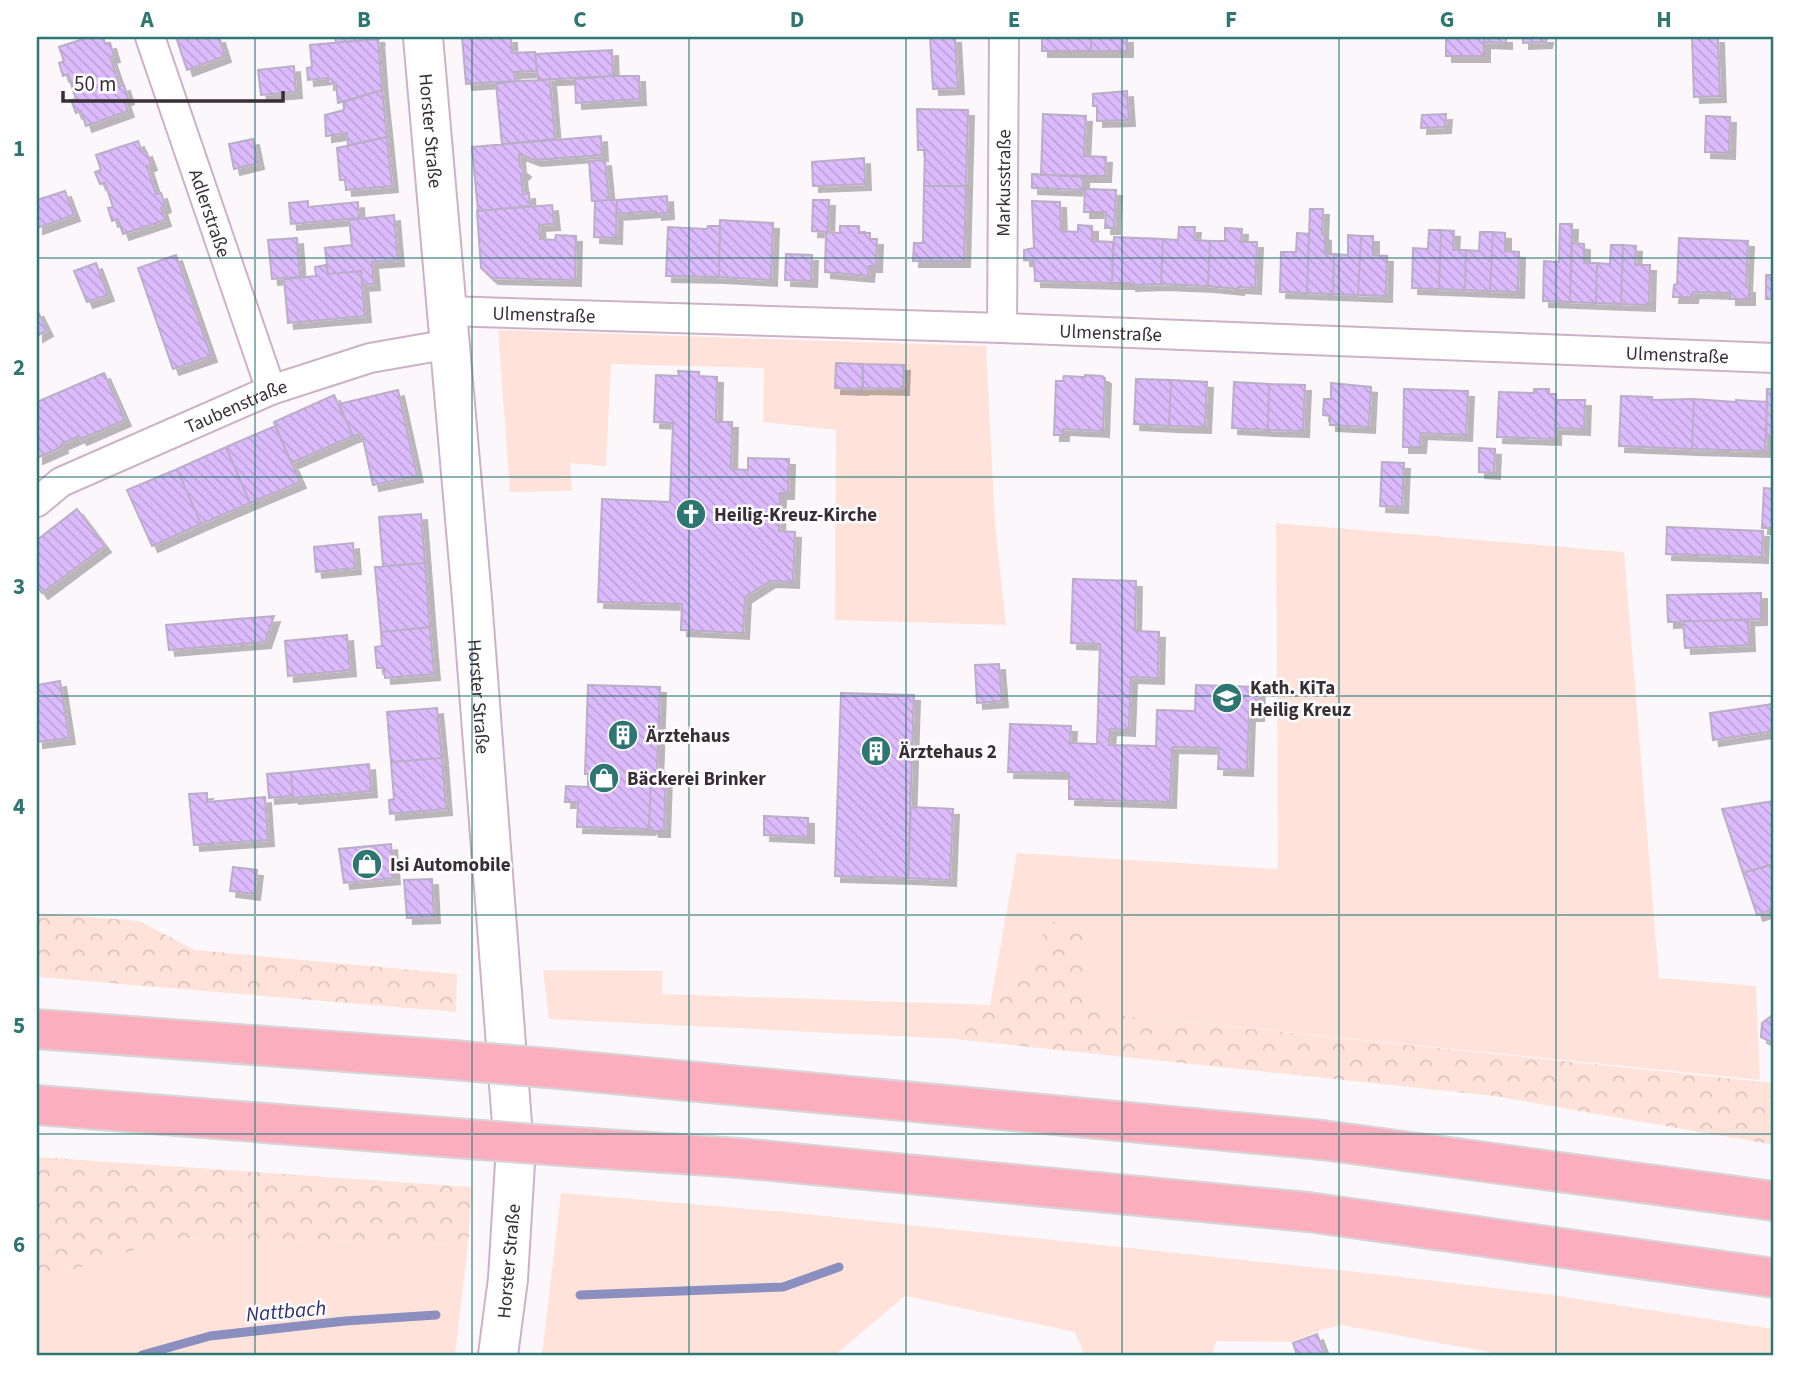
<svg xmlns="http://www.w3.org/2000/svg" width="1811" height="1392" viewBox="0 0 1811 1392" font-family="'Source Sans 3',sans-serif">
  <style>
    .grass { fill: #ffe3db }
    .forest { fill: url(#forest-crowns) }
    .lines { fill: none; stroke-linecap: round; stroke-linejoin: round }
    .stream { stroke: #8b8fc0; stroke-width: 9 }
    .building { fill: url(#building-back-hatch); stroke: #baaec7; stroke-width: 2; filter: url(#shadow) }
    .minor-casing { stroke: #cdb2c5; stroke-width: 32 }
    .secondary-casing { stroke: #cdb2c5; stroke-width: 42 }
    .motorway-casing { stroke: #d7d5d7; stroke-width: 42 }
    .minor { stroke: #fff; stroke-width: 28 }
    .secondary { stroke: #fff; stroke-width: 38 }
    .motorway { stroke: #fbafbe; stroke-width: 38 }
    .motorway-bridge-casing { stroke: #d7d5d7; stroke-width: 42; stroke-linecap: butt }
    .motorway-bridge { stroke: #fbafbe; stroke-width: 38 }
    .grid { fill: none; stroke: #2d7672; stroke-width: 2; stroke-opacity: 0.55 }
    .labels { text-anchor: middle; stroke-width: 5; stroke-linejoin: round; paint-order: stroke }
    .street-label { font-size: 19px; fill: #382e35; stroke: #fff }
    .poi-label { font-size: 19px; font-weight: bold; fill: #382e35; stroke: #fff; text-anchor: start }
    .water-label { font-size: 21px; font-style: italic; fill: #2f2e7a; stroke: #fff }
    .neatline { fill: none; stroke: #2d7672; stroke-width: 2.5 }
    .grid-label { font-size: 23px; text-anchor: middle; font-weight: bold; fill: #2d7672 }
  </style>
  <defs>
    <pattern id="forest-crowns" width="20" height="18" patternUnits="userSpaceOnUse" patternTransform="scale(1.75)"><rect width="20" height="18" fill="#ffe3db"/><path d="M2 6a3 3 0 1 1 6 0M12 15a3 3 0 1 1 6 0" fill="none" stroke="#dbc3bd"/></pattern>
    <pattern id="building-back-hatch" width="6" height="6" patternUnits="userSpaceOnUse" patternTransform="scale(1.75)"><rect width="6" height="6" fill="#dcbbfc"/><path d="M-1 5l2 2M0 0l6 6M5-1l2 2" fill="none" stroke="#bea1d9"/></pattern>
    <filter id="shadow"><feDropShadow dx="6" dy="6" stdDeviation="0" flood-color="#0004"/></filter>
  </defs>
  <rect width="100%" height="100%" fill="#fcf7fb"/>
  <path class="grass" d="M498,330L986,346L995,523L1006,625L835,620L836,430L763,422L764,368L611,364L606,466L570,463L572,491L510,492Z
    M1276,523L1624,552L1659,978L1756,986L1760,1080L1118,1015L1082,980L1026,970L955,1039L549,1019L543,970L663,971L662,994L990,1005L1017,853L1278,869Z
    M561,1193L786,1212L1368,1273L1546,1294L1774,1329V1355H1505L1341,1325L1321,1330L1292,1342L1216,1341L1212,1355H1084L1075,1332L905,1296L835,1355H542Z
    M172,1238L468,1244L455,1355H37V1281Z"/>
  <path class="forest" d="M37,913L139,921L195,950L457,974L456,1012L37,977Z
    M1050,920L1090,938L1082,980L1118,1015L1774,1083V1145L1494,1096L955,1039L1026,970Z
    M37,1157L472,1187L468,1244L172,1238L37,1281Z"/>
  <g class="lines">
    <path class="stream" d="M580,1295L783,1287L839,1267
      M142,1355L210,1336L345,1321L436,1315"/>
  </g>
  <path class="building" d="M89,37H103L105,44L110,43L114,56L110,57L120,86L124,85L128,98L124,100L128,111L86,126L81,111L76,113L71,100L76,99L68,74L63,76L59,63L64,61L59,47Z
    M176,37H219L225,56L187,70Z
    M335,37H378L379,39L336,43Z
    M462,37H511L512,53L535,52L537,71L514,72L515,81L466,84Z
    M930,37H955L958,88L933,89Z
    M1042,37H1091V51H1042Z
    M1091,37H1127V51H1091Z
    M1446,37H1484V56H1446Z
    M1484,37H1506V43L1484,42Z
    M1523,37H1547L1546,42L1523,43Z
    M1692,37H1718L1720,96L1694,97Z
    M378,39L382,90L338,103L336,83L328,84V78L308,80L307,68L312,67L310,45Z
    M612,50L613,76L538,80L535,54Z
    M294,66L296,92L261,95L258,70Z
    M613,76H639L640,99L576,103L575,79Z
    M550,80L555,139L502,144L496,84L515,81Z
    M382,90L387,137L348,145L347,133L326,136L325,115L344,110V102Z
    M1127,91L1129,120L1097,121V106H1093V94Z
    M917,109L968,110L966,186H924L925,150H918Z
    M1043,114L1086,116L1084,156L1106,157L1105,176L1041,175Z
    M1446,114L1445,127L1421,128L1422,115Z
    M1706,116L1730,117L1729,153L1705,152Z
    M601,136L602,155L535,160L519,154L520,167L525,171L521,175L523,194L529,193L530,206L478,211L472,147Z
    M387,137L392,186L346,190L345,180H340L337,148Z
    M253,139L258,163L234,169L229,144Z
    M138,141L142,152L146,151L151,164L147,166L156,194L161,193L165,206L161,208L165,220L123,234L118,219L112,221L108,208L113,207L105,183L100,184L95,172L101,170L96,155Z
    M864,158L865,184L813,186L812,162Z
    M605,160L609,200L592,201L589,161Z
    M1032,174L1083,177V190L1032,188Z
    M924,186H966L964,261H913L914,243H923Z
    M1085,189L1116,190L1114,228H1105L1106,212H1084Z
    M65,191L74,215L37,228V200Z
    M667,196L668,213L656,214V211L616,214L617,200Z
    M609,200H617L616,238L594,237L595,201Z
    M813,200H829L828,232L812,231Z
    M308,201V207L358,202L359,218L291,224L289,203Z
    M1032,201L1060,202L1061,231L1078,232V225L1092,226V241L1113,242L1112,283L1035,281L1034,261L1024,260V250L1034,248Z
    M552,205L554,224L539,225L540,239L555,240L556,235L576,236L575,280L492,278L481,268L477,211Z
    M1310,209H1323L1322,234L1325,235V254H1334L1333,294L1307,293Z
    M394,215L398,260L372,262L374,284L363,285L361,271L328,274L325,248L352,245L349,220Z
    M720,220L773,223L771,280L719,277Z
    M1560,224H1572L1570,302L1543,301L1544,261L1559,262Z
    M708,226H720L719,277L666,276L668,227L707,229Z
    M840,226H859V233H870V239H877L876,266H869L868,276L825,272L826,232L840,233Z
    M1179,227H1195L1194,240L1210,241L1208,286L1161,284L1163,239L1178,240Z
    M1225,228L1242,229L1241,242H1257L1255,288L1238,287V289L1208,286L1210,241H1225Z
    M1429,230H1441L1439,289L1412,288L1413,248L1428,249Z
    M1441,230L1454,231L1453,250H1466L1465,290L1439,289Z
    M1480,232H1493L1490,291L1465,290L1466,250L1479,251Z
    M1493,232L1505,233V251L1519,252L1518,292L1490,291Z
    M1297,233L1309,234L1307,293L1280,292L1281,252H1296Z
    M1348,235L1361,236L1358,295L1333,294L1334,254L1348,255Z
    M1361,236H1373V255L1387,256L1386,296L1358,295Z
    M1114,237L1163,239L1161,284L1130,285V283H1112Z
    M297,238L300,277L272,279L268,240Z
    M1679,238L1748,241L1746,287H1749V299H1730V293L1693,292L1692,297H1673L1674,285L1677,284Z
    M1572,243L1584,244V263H1597L1596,303L1570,302Z
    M1611,245H1623L1621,304L1596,303L1597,263L1610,264Z
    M1623,245L1636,246L1635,265H1650L1649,305L1621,304Z
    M786,254L812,255L811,281L785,280Z
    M176,255L211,356L173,369L138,268Z
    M96,263L108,295L87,302L74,271Z
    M326,265L328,274L361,271L365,316L288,323L284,279L316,276L315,267Z
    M1766,275H1774V299H1766Z
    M37,310L47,330L37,336Z
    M836,363L863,364L862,389L835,388Z
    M863,364L904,365L903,389L863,388Z
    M678,371L699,372V376L717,377L716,422H732L731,469L748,470V458L789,459L788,493H780L779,531L795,532L793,582L770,581L745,597L743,633L681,630L682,604L598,602L602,499L670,502L673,423L654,422L656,375L679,376Z
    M104,373L125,420L81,439L79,436L61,444L62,447L37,458V402Z
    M1085,375L1102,376L1105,378L1103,431L1063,429V435H1054L1056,381H1063L1064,376L1085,377Z
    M1136,379L1171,380L1169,426L1134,424Z
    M1171,380L1207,382L1205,427L1169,426Z
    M1234,382L1269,384L1268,430L1232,428Z
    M1331,383L1371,387L1369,427L1330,425V416L1323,415L1324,399H1331Z
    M1269,384L1305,385L1303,431L1268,430Z
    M1404,389L1468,391L1466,435L1421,433L1420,447H1403Z
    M1534,389H1549V394H1556L1555,439L1497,437L1499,392L1534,393Z
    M1767,389H1774V437H1766Z
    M398,390L417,476L373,485L362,434L353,436L339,404Z
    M334,395L353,436L291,463L274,422Z
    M1621,396L1652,397V400L1694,399L1692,449L1619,446Z
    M1694,399L1736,402V400L1767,402L1765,451L1692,449Z
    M1556,400H1585L1584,429L1555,428Z
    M275,426L300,482L250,503L226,447Z
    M226,447L250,503L201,524L177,469Z
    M1479,448L1495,449L1494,473L1479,472Z
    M1382,462L1404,463L1402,507L1380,506Z
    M177,469L201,524L152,546L127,490Z
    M1764,488L1774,489V528H1762Z
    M77,509L105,546L42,593L37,586V540Z
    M421,514L425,563L383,566L379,517Z
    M1667,527L1763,531L1762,557L1666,554Z
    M353,543L355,568L316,572L314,547Z
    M425,563L430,627L381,632L375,567Z
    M1073,579L1136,581L1135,631L1159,632L1158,678L1131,677L1129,730L1110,729L1109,745L1156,746L1157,710L1195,711L1196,685L1259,687L1258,715H1249L1247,770L1218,769L1219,748L1172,747L1170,802L1069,799V773L1008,772L1010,724L1071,726L1070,743L1097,744L1100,644L1071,643Z
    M1761,593V619L1668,622L1667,595Z
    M274,616L265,642L169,650L166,625Z
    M1748,620L1749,645L1685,648L1683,621Z
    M430,627L434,674L385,678L384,668H377L375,647L382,646L381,632Z
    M347,635L350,670L288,676L285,641Z
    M999,664L1002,701L977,703L975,665Z
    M60,681L69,738L37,742V685Z
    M588,685L660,687L657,776H651L649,829L577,827L578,802H565L566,786L588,787V774H585Z
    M841,693L914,695L908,878L835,876Z
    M1773,704L1774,731L1713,740L1710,713Z
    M437,708L442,758L391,762L387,712Z
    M442,758L446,809L390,814L389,800L394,799L391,762Z
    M369,764L371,791L293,798L291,772Z
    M291,772L293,796L269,798L267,774Z
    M657,773H666L664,831H653L652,828L649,827L651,776H657Z
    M207,793V802L265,797L268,840L194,845L189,794Z
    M1774,801V840L1772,841L1774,864L1743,873L1722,809Z
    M911,807L953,809L950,880L908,878Z
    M764,816L808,818V837L764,835Z
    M391,844L394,878L344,883L339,849Z
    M1773,864L1774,909L1757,915L1743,873Z
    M233,867L257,870L254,894L230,891Z
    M432,879L434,917L407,918L404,880Z
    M1774,1014V1044L1761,1037L1762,1023Z
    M1317,1334L1325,1355H1297L1293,1343Z"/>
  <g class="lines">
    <g class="minor-casing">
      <g id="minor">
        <path id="s1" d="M150,37L271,390"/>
        <path id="s2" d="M446,311L1002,328L1774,358"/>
        <path id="s3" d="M1002,328L1004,37"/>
        <path id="s4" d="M37,502L61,482L271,390L370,358L450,344"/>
      </g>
    </g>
    <g class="secondary-casing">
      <g id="secondary">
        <path id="s5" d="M423,37L472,599L515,1163L508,1279L498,1355"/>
      </g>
    </g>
    <g class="motorway-casing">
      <path id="motorway" d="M37,1029L453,1060
        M559,1069L1322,1140L1774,1201
        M37,1105L455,1138
        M561,1146L739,1158L1308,1212L1774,1278"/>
    </g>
    <use href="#minor" class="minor"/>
    <use href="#secondary" class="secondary"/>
    <use href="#motorway" class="motorway"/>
    <g class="motorway-bridge-casing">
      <path id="motorway-bridge" d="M453,1060L559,1069
        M455,1138L561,1146"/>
    </g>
    <use href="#motorway-bridge" class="motorway-bridge"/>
  </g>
  <path class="grid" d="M255,37V1355M472,37V1355M689,37V1355M906,37V1355M1122,37V1355M1339,37V1355M1556,37V1355M37,258H1774M37,477H1774M37,696H1774M37,915H1774M37,1134H1774"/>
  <defs>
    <g id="church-disc" transform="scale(1.575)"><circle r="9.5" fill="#2d7672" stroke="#fff"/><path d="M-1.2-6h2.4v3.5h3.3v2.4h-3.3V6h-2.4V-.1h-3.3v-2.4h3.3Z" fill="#fff"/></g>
    <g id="school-disc" transform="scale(1.575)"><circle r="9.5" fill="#2d7672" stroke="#fff"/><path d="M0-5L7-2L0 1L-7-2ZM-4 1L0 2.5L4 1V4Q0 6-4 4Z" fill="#fff"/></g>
    <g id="building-disc" transform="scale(1.575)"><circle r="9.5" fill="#2d7672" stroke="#fff"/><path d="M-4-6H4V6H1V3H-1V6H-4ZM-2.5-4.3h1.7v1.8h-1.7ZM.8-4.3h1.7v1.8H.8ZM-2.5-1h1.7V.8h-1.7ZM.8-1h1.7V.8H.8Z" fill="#fff"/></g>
    <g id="shop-disc" transform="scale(1.575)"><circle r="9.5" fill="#2d7672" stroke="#fff"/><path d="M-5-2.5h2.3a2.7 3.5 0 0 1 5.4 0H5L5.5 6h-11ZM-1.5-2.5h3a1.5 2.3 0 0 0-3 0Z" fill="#fff"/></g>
  </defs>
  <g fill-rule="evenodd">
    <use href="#church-disc" x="691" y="514"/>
    <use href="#school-disc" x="1227" y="698"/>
    <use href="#building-disc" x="623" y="735"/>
    <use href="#building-disc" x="876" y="751"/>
    <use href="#shop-disc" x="604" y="778"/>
    <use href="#shop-disc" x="367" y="864"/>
  </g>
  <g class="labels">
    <g class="street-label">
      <text dy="7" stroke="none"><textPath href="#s5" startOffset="94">Horster Straße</textPath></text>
      <text dy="7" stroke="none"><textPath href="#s3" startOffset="145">Markusstraße</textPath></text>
      <text dy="7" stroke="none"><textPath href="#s1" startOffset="186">Adlerstraße</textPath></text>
      <text dy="7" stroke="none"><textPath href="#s2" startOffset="98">Ulmenstraße</textPath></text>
      <text dy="7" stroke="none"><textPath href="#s2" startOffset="665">Ulmenstraße</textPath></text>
      <text dy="7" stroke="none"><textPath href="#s2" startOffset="1232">Ulmenstraße</textPath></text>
      <text dy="7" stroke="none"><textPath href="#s4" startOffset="222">Taubenstraße</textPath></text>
      <text dy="7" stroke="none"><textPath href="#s5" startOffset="662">Horster Straße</textPath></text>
      <text transform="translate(508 1261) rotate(-85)" y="7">Horster Straße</text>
    </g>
    <g class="poi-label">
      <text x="714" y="521">Heilig-Kreuz-Kirche</text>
      <text x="1250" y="694">Kath. KiTa<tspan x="1250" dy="22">Heilig Kreuz</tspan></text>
      <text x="646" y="742">Ärztehaus</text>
      <text x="899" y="758">Ärztehaus 2</text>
      <text x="627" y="785">Bäckerei Brinker</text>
      <text x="390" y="871">Isi Automobile</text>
    </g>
    <g class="water-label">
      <text transform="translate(286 1311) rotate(-5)" y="7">Nattbach</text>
    </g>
  </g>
  <rect width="1811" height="1392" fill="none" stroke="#ffffff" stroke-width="77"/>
  <path d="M63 91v10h220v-10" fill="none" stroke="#382e35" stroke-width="3.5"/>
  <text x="74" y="91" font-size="21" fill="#382e35" stroke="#ffffff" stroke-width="5" paint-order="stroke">50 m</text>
  <rect x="38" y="38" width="1734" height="1316" class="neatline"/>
  <g class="grid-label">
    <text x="147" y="27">A</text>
    <text x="364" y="27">B</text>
    <text x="580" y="27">C</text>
    <text x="797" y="27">D</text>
    <text x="1014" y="27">E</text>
    <text x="1231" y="27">F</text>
    <text x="1447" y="27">G</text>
    <text x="1664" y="27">H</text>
    <text x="19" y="156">1</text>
    <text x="19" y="375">2</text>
    <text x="19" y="594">3</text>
    <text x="19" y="814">4</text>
    <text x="19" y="1033">5</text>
    <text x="19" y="1252">6</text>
  </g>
</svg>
